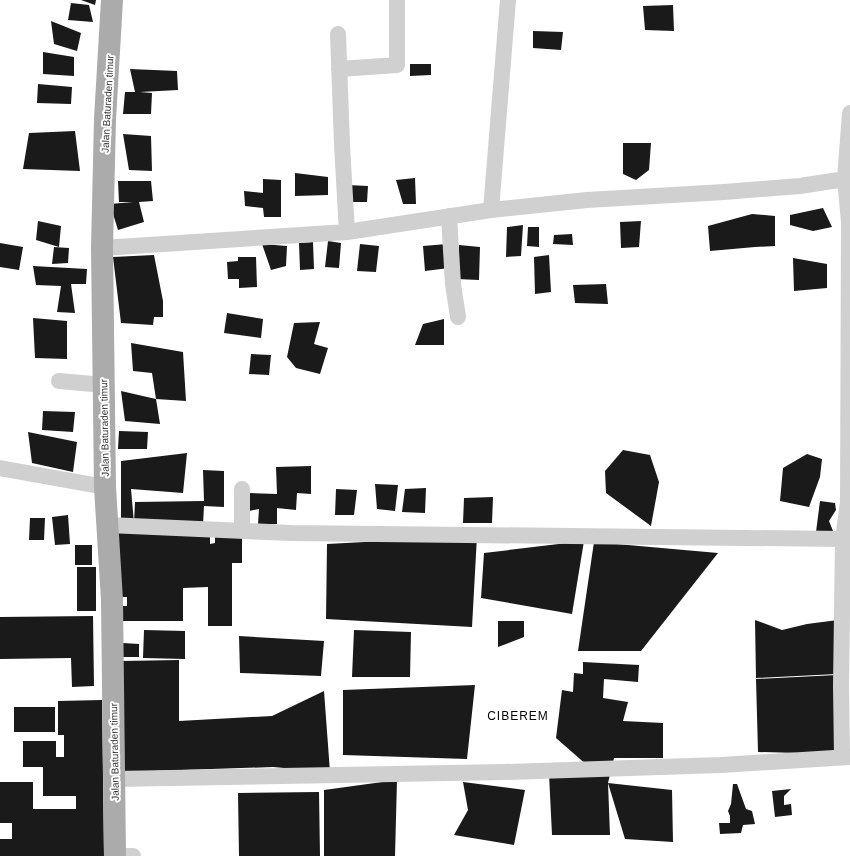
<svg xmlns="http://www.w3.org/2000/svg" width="850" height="856" viewBox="0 0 850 856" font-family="Helvetica,sans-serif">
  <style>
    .building { fill: #1a1a1a }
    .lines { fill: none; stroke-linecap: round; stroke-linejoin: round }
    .minor { stroke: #d0d0d0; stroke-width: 16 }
    .primary { stroke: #ababab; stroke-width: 22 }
    .labels { text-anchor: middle; stroke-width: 4; stroke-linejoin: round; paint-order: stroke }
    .street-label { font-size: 10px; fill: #333; stroke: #fff }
    .quarter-label { font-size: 12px; letter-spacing: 1px; fill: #000; stroke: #fff }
  </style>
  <rect width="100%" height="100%" fill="#fff"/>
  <path class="building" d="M81,0H96L95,5Z
    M71,3L89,5L93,22L68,20Z
    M673,5L674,31L645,30L643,6Z
    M51,21L81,33L77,51L54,44Z
    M533,31L563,32L561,50L533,48Z
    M43,52L74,57V76L43,74Z
    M410,64H431V75L410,76Z
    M130,69L177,71L178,90L140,92L152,93L151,114H123L125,92H135Z
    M38,84L72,87L71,104L37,103Z
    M75,131L80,171L23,169L29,133Z
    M123,134L151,136L152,171L129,170Z
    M623,143H651L649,170L636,180L623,174Z
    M295,173L328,177V195L295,196Z
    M415,178L416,204H403L396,180Z
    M263,179L281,180V217H264L263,208L245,206L244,191L263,193Z
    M118,181H151L153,201L139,202L144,222L118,230L110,204L133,202H119Z
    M348,185L368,186L367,202H348Z
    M823,208L832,227L813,231L790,225V215Z
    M752,214L775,216V246L755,247L710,251L708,226Z
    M38,221L61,226L59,247L36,240Z
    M641,221L639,247L621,248L620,222Z
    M523,225L521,256L506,257L507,227Z
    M528,227H539V247L527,246Z
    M572,234L573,245L553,244L554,235Z
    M328,241L341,243L339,268L325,267Z
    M313,242L314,269L300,270L299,243Z
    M0,243L23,247L19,270L0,267Z
    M262,244L287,246L286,266L271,270Z
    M360,244L379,246L376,272L357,271Z
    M447,244L449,268L425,271L423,246Z
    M459,245L480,247L479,280L457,279Z
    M54,247L69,248L68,263L52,264Z
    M154,255L163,301V317H154L153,325L121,323L113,257Z
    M549,255L551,292L535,294L534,257Z
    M238,257H256L257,287L239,288V279H228L227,262L238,261Z
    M793,258L827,264V288L794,291Z
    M33,266L87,269L86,284H71L75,313L57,312L61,286L36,285Z
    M606,284L608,304L575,303L573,285Z
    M227,313L263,319L261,338L224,333Z
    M33,318L67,321V359L35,358Z
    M444,319V345H415L423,324Z
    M320,322L314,344L328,348L320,374L296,368L287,357L294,323Z
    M131,343L183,352L186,401L156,399L152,373L133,371Z
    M251,354L271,355L269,375L249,374Z
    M121,391L156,399L160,424L125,421Z
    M43,411L75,412L73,432L42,430Z
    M119,431L148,432L147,449H118Z
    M28,432L77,442L73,472L32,463Z
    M623,450L650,455L659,482L651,526L606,493L605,471Z
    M187,453L183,493L131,489L134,523L135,502L204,501L203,470L224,471V507L204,506L203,525L134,523L121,520V461Z
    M807,454L822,459L820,477L809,507L780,501L783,468Z
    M311,466V494L297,493L296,510L277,508V524H258L259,509L249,511V493L277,494L276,467Z
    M375,484L398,485L395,511L377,509Z
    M426,488L425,513L402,512L405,489Z
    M336,489L357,490L354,515H335Z
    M493,497L492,523H463L464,498Z
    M820,501L835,503L836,510L829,521L833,531L816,532Z
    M68,515L70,544L55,545L52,517Z
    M30,518H45L44,540H29Z
    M210,531V544L215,543V533H242V563H232V626H208V587L183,588V621H119V606H127V597H115L114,532Z
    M477,536L472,627L326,619L327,544Z
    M584,541L572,614L481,598L484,553Z
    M594,542L718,553L641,651H578Z
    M75,545H92V565H75Z
    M77,567H96V611H77Z
    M93,616L94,686L72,687L71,658L0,659V617Z
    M755,620L782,630L807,624L838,620L837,674L756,678Z
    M498,621H524V637L498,647Z
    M144,630L185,631V659L143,658Z
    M354,630L411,632L410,677H352Z
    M239,636L324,641L321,676L240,673Z
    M123,643L139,644V657H123Z
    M179,660V721L272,716L324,691L330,772L273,767L122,772V661Z
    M583,662L639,665L638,682L604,679L603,698L628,702L623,721L663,723V758H614L608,783L610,835H552L549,774L596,773L556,738L562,690L573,692L574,673L583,674Z
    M837,675V754L758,752L756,679Z
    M475,685L467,759L343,755V690Z
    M102,700L104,856H0V839H12V823H0V782H33V809H76V796H43V767H23V741H56V757H64V735H58V701Z
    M14,707H55V732H14Z
    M397,780L395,856H324V790Z
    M463,782L525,790L514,845L454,835L468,810Z
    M608,783L672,790L673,842L625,839Z
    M733,784H737L746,809L752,811L755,824L743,825L741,833L720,834L719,823H730V816L728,811L731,804Z
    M791,789L784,796V805L791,804L792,815L775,817L772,791Z
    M319,792L320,856H239L238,793Z"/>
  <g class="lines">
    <path class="minor" d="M338,34L342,145L347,232
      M339,69L397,65V0
      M845,179L850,113
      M491,210L508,0
      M449,216L453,284L458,317
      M102,248L347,232L491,210L587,200L724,192L800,186L845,179L849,222L848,502L843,539L841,686L842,757
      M59,381L104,385
      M0,468L105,487
      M108,525L291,533L843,539
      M242,531V489
      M114,779L505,772L721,765L850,757
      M115,856H133"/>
    <path class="primary" d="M112,0L105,119L102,248L105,487L112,600L115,856"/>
  </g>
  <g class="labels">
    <g class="street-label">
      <text transform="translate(107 104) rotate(-87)" y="4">Jalan Baturaden timur</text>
      <text transform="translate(104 428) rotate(-91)" y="4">Jalan Baturaden timur</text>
      <text transform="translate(114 752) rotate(-91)" y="4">Jalan Baturaden timur</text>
    </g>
    <g class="quarter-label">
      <text x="518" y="720">CIBEREM</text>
    </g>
  </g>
</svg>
